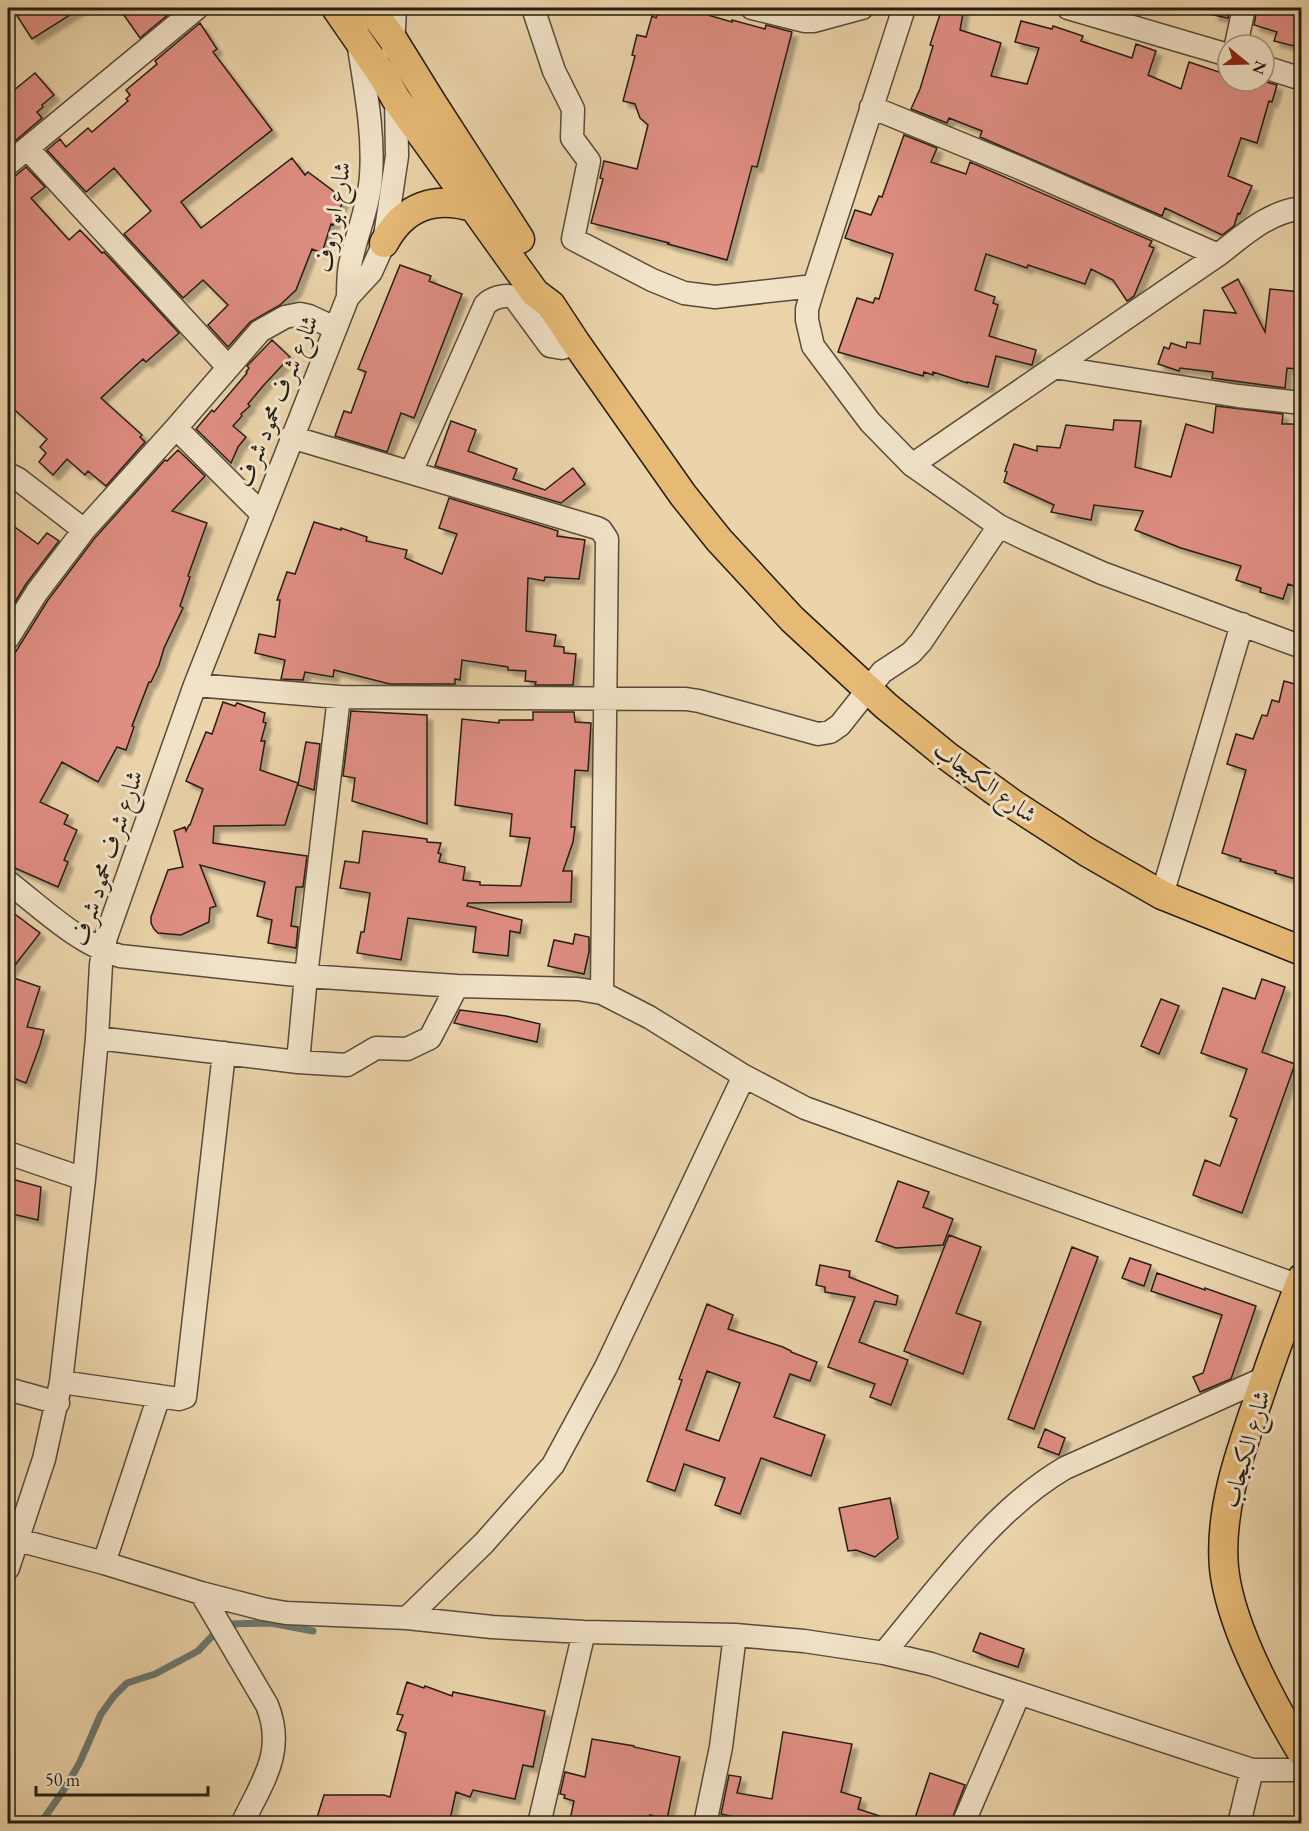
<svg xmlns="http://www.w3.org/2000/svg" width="1309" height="1831" viewBox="0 0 1309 1831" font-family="'EB Garamond',Amiri,serif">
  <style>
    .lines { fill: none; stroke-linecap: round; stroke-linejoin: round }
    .stream { stroke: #6c7973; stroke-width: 7 }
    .building { fill: #df8e82; stroke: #261d14; stroke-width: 1.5; fill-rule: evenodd; filter: url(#shadow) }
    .minor-casing { stroke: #574b3a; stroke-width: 25 }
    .major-casing { stroke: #261d14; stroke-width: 31 }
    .minor { stroke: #f2e3c8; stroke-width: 22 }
    .major { stroke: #e6ba75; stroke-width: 28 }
    .labels { text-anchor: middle; stroke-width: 6; stroke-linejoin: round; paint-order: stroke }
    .street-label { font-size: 24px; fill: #261d14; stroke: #f2e3c8 }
  </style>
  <defs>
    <filter id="shadow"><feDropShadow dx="5.5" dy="5.5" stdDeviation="1.5" flood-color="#0004"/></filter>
  </defs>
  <rect width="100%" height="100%" fill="#ebd4aa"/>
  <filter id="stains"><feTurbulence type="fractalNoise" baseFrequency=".00333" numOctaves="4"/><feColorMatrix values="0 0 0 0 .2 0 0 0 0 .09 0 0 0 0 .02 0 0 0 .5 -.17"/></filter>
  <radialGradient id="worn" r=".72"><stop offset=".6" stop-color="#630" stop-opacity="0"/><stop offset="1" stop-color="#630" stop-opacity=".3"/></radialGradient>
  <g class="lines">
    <path class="stream" d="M229,1624L271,1623L313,1631
      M40,1824L63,1791L79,1764L101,1714L114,1696L127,1683L155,1674L198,1651L216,1632"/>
  </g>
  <path class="building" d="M12,8H81L32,39Z
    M119,8H176L140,38Z
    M659,8H684L732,22V20L765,29L766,25L792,32L757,167L752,166L727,260L668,244L669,243L591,223L603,179L600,178L604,161L637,169L648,125L640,118L635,104L623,101L635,56L632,55L637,35L646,37L652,16L656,18Z
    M942,8H964L960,30L1001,43L991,76L1027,84L1039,48L1015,42L1021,21L1052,29L1053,26L1083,36L1081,41L1132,58L1136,44L1156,51L1148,75L1181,89L1189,62L1228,75V81H1263L1277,85L1272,102L1269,101L1257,143L1241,138L1228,176L1252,186L1240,214L1238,213L1234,226L1222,235L1165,208L1162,216L980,137L982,131L949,118L947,123L911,109L920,89L933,46L930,45Z
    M1214,8H1230L1228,18L1213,15Z
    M1257,8H1294L1293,10L1302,13V48L1274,41L1277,32L1254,25Z
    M200,23L217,49L213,52L272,130L181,202L201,228L292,158L305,175L308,172L344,199L333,225L331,224L322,253L312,249L296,290L280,305L250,322L228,347L208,325L228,305L203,280L183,298L124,234L151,211L114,168L86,192L47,150L60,139L66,147L88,128L92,132L128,101L126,99L130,95L126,90L157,64L155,61Z
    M35,73L54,95L42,105L43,107L37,112L42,118L8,147V95Z
    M904,135L937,148L931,162L966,174L970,162L1152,241L1149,246L1154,248L1134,296L1127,301L1113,280L1091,269L1085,284L1028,265L1027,268L986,254L975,290L995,297L993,303L998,305L989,336L1036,350L1032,365L996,356L988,387L967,382V383L933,372V375L924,372L923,376L838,352L857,298L873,303L875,298L879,299L893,254L845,238L855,210L871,215L879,196L882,197Z
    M26,167L45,187L31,198L69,240L80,230L102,253L104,252L179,333L146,362L143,359L101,398L142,435L140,437L145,442L106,486L88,471L85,475L67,459L53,475L39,462L46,453L40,447L47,439L8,404V182Z
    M400,265L431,276L429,281L462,294L414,418L401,413L387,452L335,436L344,411L351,413L366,372L358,369Z
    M1238,279L1265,332L1270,289L1302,292V355H1298L1297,369L1287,368L1285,388L1212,378L1213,372L1180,368L1179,371L1158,364L1164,347L1169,349L1171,343L1186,348L1187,342L1200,344L1204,310L1236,313L1222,288Z
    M272,340L290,357L263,386L248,404L250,406L241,414L242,416L233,426L246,437L238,447L231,463L196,429L212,410L214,412L247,373L246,372L249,368L247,366Z
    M1216,406L1283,414L1282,424H1302V589L1288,584L1283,599L1260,592L1261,588L1236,580L1241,566L1181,548L1135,530L1143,511L1094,505L1091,520L1051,512L1054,505L1004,482L1007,472L1005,471L1014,444L1037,451V446L1060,448L1066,425L1113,430L1114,420L1141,421L1135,467L1171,477L1186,424L1213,433Z
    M451,421L476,430L468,451L517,469L513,479L545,490L573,468L585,484L561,503L435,466Z
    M178,450L205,476L172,511L207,523L188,576L190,577L180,606L183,608L164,648L159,665L151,682H149L132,726L134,727L126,750L117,747L98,782L62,762L40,802L68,815L64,824L77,830L64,860L68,862L58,887L8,865V664L48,600L94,539L165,460L167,461Z
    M449,498L552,529L558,531L557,536L585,540L579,579L545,577L544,581L528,578L526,631L556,635L554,646L564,647V653L576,654L573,685H535L536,682L525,681L526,671L508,670V667L462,660L460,680L455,679V684H390L334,670L333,677L305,672L303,680L281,679L285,660L255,653L259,634L275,637L280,600H277L287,572L295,574L314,522L341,530V528L367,537L366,541L407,550L405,558L442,574L457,534L439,528Z
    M8,522L38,544L47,533L59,541L26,584L9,612Z
    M1284,681L1302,686V881L1275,873L1276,871L1240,861L1241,859L1222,853L1246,770L1227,764L1236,734L1253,739L1262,715L1267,716L1272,700L1279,702Z
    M223,702L235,706L237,703L265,713L263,722L266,723L261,741H265L260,770L298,783L285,825L214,826L213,843L307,856L303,887H296L291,926L298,927L296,948L268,943L272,920L257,916L265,882L200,865L216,906L210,908L209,922L181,935L158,933L154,929L151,923V917L168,870L183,867L174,831L185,827L186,831L189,825H190L203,789L186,781L206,732L212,734Z
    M351,711L427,715V824L352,801L355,778L343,776Z
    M533,712H574L575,722L591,723L588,771L575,770L571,827H575L573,842L563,871H572L571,902L468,903L467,906L522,920L520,933L510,931L508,956L473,952L476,927L408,918L401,960L357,953L361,932H364L370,893L340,888L345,861L359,863L363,831L427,839V842L441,843L438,853L441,854L439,862L465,867L463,880L480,882V885L521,886L530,838L510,836L512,814L455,805L462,719L499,723V720H533Z
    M306,742L320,744L314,790L298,785Z
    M8,909L40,933L8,974Z
    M575,934L589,937V952L584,974L548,966L554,940L573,944Z
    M8,976L40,987L27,1027L44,1030L40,1045L26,1083L8,1076Z
    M1262,979L1285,987L1262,1052L1295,1064L1242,1213L1193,1195L1205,1160L1220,1166L1237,1119L1230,1116L1247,1069L1201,1053L1223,988L1255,999Z
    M1161,999L1179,1006L1159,1054L1141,1046Z
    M460,1010L506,1016L540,1024L537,1042L454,1023Z
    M8,1178L41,1187L38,1220L8,1213Z
    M898,1181L929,1192L923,1207L953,1219L943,1245L896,1248L876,1241Z
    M949,1235L981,1247L956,1313L981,1322L963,1374L904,1351Z
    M1072,1247L1098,1257L1034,1429L1008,1419Z
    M1130,1258L1151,1265L1144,1286L1122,1278Z
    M820,1265L850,1271L849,1277L898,1296L896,1305L875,1301L859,1342L908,1360L891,1405L870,1397L875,1384L828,1367L855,1297L825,1292V1287L816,1285Z
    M1157,1273L1205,1290V1288L1256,1306L1231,1379L1200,1392L1193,1377L1203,1373L1222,1315L1151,1291Z
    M707,1304L733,1315L728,1329L783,1347L791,1351V1352L817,1362L810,1381L790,1374L774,1417L825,1435L811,1476L761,1458L740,1514L715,1505L725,1478L684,1464L675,1491L647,1481L682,1380L679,1379ZM707,1371L740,1383L719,1441L686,1430Z
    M1045,1429L1065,1438L1059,1455L1038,1447Z
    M890,1498L898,1538L875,1557L856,1550L848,1551L839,1508Z
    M980,1633L1024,1649L1018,1667L993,1659L973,1651Z
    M407,1682L424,1688L425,1686L452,1696L453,1692L545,1711L533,1767L523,1765L515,1799L473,1790L470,1797L456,1792L449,1824H315L324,1795H384L390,1797L406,1733L397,1730L403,1715L397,1714Z
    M783,1732L852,1744L841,1792L861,1798L858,1809L892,1820V1824H750V1820L721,1814L729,1775L741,1777L737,1793L772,1799Z
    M592,1739L634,1746V1747L680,1757L667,1819L650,1815L649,1824H569L574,1801L564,1798L565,1795L560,1794L565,1772L585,1777Z
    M930,1773L965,1785L950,1824H913Z"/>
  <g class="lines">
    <g class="minor-casing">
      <path id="minor" d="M533,8L554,71L573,109L572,138L589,161L573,239L652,280L684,293L715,297L814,286
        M752,8L805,21H814L862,8
        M904,8L814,286L807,309V320L813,346L870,422L912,465
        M1068,8L1228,55
        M1236,45L1244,8
        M393,48L395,8
        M1264,67L1302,79
        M871,107L1020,168L1218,255
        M27,148L228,367
        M8,164L197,8
        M1302,208C1268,212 1244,235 1218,255L912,465L999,526L1028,540L1102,573L1302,647
        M348,297L371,272L384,243L397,156L396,96
        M1054,367L1238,396L1302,403
        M176,428L261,513
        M291,437L597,528L601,530L607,539L602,993L649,1017L744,1076L606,1367L553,1465L484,1543L407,1618
        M411,472L485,305C491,298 504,294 514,297L550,346L562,348L576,343
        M8,474L18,479L84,530
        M8,638L37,592L84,530L176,428L260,331L285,317L300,314L309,316L335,328
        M195,685L339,697L686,699L699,701L818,734L830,732L840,725L882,672L911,653L921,642L999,526
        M8,882C42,908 78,944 120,956L306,976L457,986L578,989L602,993
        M1162,895L1242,624
        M97,1038L298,1062L347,1065L376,1048L407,1049L430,1038L457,986
        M298,1062L306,976L339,697
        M744,1076L805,1108L1302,1287
        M8,1153L84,1179
        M61,1382L179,1399L185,1397L224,1053
        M8,1389L58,1403
        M18,1540L104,1563L201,1593L263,1609L286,1613L407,1618L492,1627L584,1632L735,1635L804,1641L884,1653L931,1664L1252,1770H1302
        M104,1563L159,1396
        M8,1568L44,1459L61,1382L84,1179L97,1038L101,964L106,937L195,685L348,297C348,287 348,275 350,265C356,235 369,207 371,176C375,119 359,64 354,8
        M201,1593L267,1705C286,1752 262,1782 242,1824
        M884,1653C937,1590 993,1510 1065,1468L1265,1378
        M539,1824L584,1632
        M705,1824L721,1747L735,1635
        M963,1824L1019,1694
        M1239,1824L1252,1770"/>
    </g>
    <g class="major-casing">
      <path id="major" d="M336,8L383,76L396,99L535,293L551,305L576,343L683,495L719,540L792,619L886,706L947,756L1013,804L1087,852L1162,895L1302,951
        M370,8L392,38L431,101L520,239
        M384,243C404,206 435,195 475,208
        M1302,1278C1286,1320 1271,1361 1257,1403C1239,1455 1219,1512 1224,1568C1230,1626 1272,1703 1302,1753"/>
    </g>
    <use href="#minor" class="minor"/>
    <use href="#major" class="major"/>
  </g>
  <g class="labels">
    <g class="street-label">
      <text transform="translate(333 217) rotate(-80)" y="8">شارع ابو روف</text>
      <text transform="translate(277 401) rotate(-68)" y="8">شارع شرف محمود شرف</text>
      <text transform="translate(985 782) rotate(36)" y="8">شارع الكبجاب</text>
      <text transform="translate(107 858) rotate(-72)" y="8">شارع شرف محمود شرف</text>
      <text transform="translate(1246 1449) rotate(-74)" y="8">شارع الكبجاب</text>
    </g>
  </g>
  <rect width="1309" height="1831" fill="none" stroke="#ebd4aa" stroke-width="30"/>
  <rect x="9" y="9" width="1291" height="1813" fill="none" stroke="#261d14" stroke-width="3"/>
  <rect x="15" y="15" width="1279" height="1801" fill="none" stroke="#261d14" stroke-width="1.5"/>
  <g transform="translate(1246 63) rotate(109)"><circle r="28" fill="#f2e3c8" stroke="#a09480" stroke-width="1.5"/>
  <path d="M0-4.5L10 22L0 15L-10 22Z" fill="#8f2418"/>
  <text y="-9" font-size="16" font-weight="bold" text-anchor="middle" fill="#261d14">N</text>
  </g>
  <path d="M36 1786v9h172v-9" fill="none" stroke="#261d14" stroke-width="3"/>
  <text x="45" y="1786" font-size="18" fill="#261d14" stroke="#f2e3c8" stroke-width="4.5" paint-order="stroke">50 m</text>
  <rect width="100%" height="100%" filter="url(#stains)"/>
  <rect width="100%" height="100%" fill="url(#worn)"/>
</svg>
